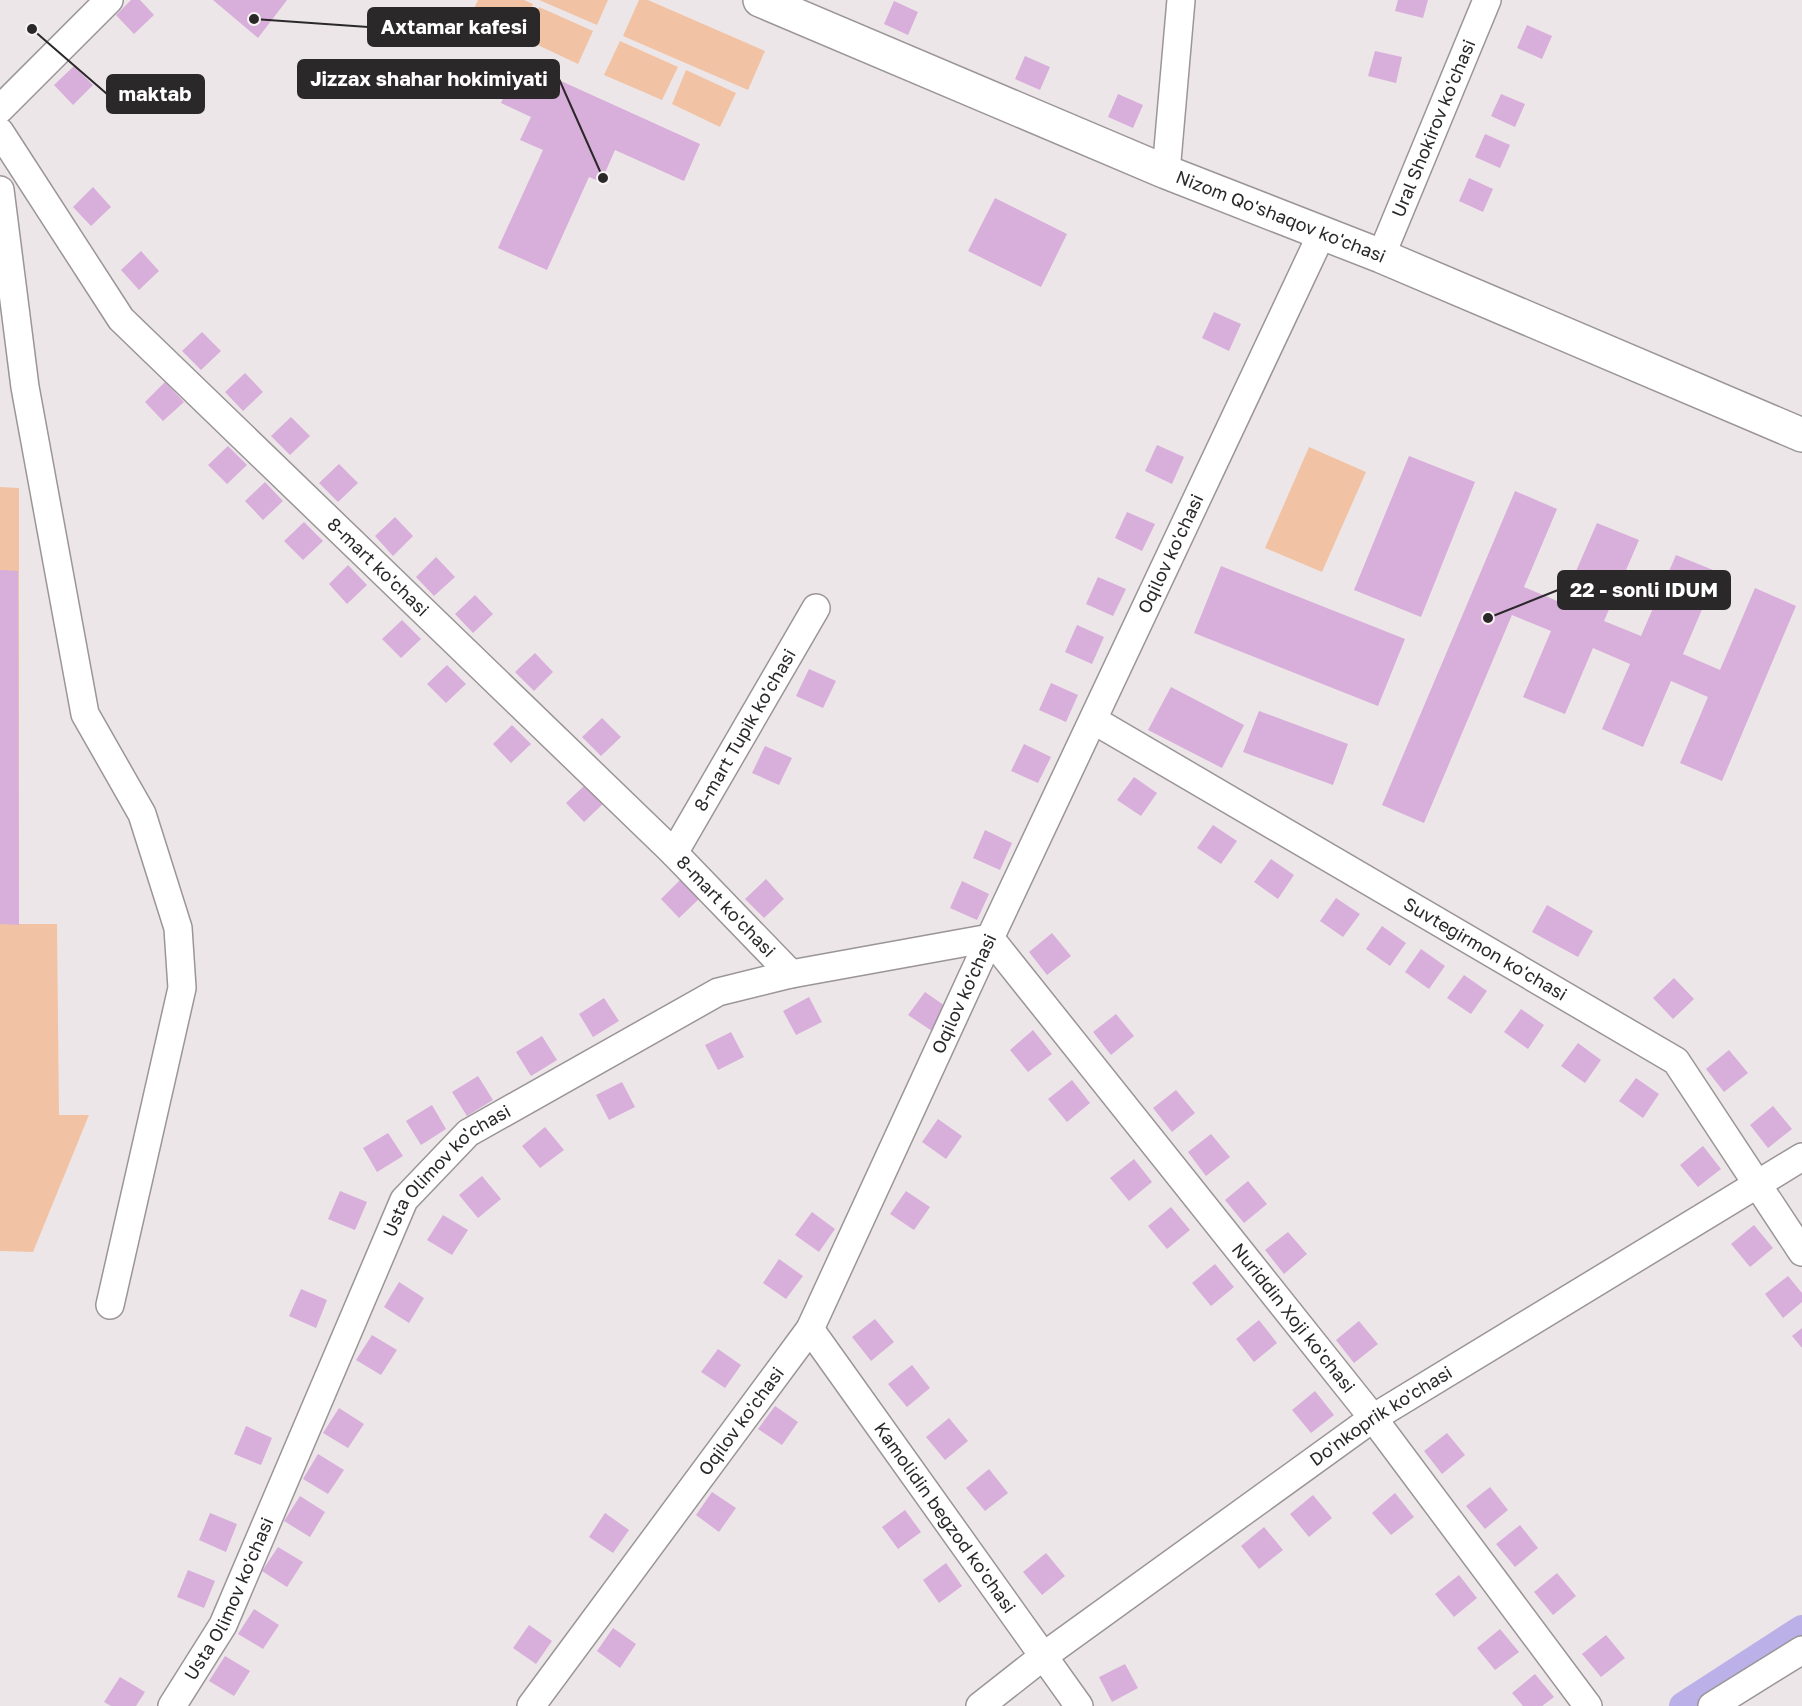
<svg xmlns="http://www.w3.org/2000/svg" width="1802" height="1706" viewBox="0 0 1802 1706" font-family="'Golos Text',sans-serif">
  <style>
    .green { fill: #f1c3a4 }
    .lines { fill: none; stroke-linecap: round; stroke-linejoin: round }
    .canal { stroke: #bbb0e7; stroke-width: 28 }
    .building { fill: #d8aedb }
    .minor-casing { stroke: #9b9597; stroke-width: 30 }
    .major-casing { stroke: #9b9597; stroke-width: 36 }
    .minor { stroke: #fff; stroke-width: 27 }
    .major { stroke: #fff; stroke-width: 33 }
    .labels { text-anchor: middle; stroke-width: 4.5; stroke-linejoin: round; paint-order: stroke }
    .street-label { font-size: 18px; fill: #2a2829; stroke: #faf3f5 }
    .leader { fill: none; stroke: #2a2829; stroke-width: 2 }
    .callout-dot { fill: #2a2829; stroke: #faf3f5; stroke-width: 2 }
    .callout { fill: #2a2829; stroke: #2a2829; stroke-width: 2 }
    .callout-label { font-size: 20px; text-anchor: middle; font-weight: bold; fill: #fff }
  </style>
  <rect width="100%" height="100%" fill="#ede6e8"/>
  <path class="green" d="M478,0H524L533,4L520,36L471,15Z
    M539,0H608L597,25Z
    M639,0H648L765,51L748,90L623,36Z
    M539,7L593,31L578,64L525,39Z
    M620,41L678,67L662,100L604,75Z
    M686,70L736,93L720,127L672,104Z
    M1309,447L1366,472L1322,572L1265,548Z
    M0,487L19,488V924H57L59,1115H89L33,1252L0,1251Z"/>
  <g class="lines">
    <path class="canal" d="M1683,1706L1802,1629"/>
  </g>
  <path class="building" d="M131,0H140L154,15L134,34L116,15Z
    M213,0H287L258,38Z
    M1398,0H1428L1423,18L1395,11Z
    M894,1L918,12L908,35L884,24Z
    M1527,25L1552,36L1542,59L1517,48Z
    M1375,51L1402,57L1396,83L1368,76Z
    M1025,56L1050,67L1040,90L1015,79Z
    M519,62L700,144L684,181L615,150L601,182L589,177L547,270L498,248L543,150L520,140L531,117L501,103Z
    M74,66L93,85L73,105L54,85Z
    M1118,94L1143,105L1133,128L1108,117Z
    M1501,94L1525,104L1515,127L1491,116Z
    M1485,134L1510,145L1500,168L1475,157Z
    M1469,178L1493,189L1483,212L1459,201Z
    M93,187L111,207L91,226L73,207Z
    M995,198L1067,234L1041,287L968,251Z
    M141,251L159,271L139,290L121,270Z
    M1214,312L1241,324L1229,351L1202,338Z
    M202,332L221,351L201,370L182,351Z
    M245,373L263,392L243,411L225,392Z
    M165,382L184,402L163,421L145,402Z
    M291,417L310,436L290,455L271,436Z
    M1157,445L1184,457L1172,484L1145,471Z
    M228,446L247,465L227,484L208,465Z
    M1409,456L1475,482L1421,617L1354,590Z
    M339,464L358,483L338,502L319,483Z
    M265,482L283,501L263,520L245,501Z
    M1515,491L1557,509L1524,587L1562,603L1597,523L1639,540L1604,621L1641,636L1676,555L1718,572L1683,654L1720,670L1755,588L1796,606L1722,781L1680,763L1708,697L1671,681L1643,747L1602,729L1630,664L1593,648L1565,714L1523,697L1551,631L1512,615L1424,823L1382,805Z
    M1127,512L1155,524L1142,551L1115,538Z
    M395,517L413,536L393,556L375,536Z
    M304,522L323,541L303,560L284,541Z
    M436,557L455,577L434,596L416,577Z
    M348,565L367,585L347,604L329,584Z
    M1221,566L1405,639L1378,706L1194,633Z
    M0,570L18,571L19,925L0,924Z
    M1098,577L1126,589L1113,616L1086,604Z
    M475,595L493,614L473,633L455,614Z
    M402,620L421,639L401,658L382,639Z
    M1077,625L1104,637L1092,664L1065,652Z
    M535,653L553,672L534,691L515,672Z
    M447,665L466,684L446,703L427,684Z
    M809,669L836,681L823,708L796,696Z
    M1051,683L1078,695L1066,722L1039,710Z
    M1171,687L1244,725L1222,768L1148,730Z
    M1259,711L1348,744L1333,785L1243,752Z
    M602,718L621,737L601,756L582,737Z
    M512,725L531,744L511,763L493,744Z
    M1024,744L1051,757L1038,783L1011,771Z
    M765,746L792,758L779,785L752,773Z
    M1134,777L1157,793L1141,816L1117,800Z
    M586,784L604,803L584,822L566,803Z
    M1213,825L1237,841L1221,864L1197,848Z
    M985,830L1012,843L1000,870L973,858Z
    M1271,859L1294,875L1278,899L1254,882Z
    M681,879L699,899L679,918L661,899Z
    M766,879L784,899L764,918L745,899Z
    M962,881L989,894L977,920L950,908Z
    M1336,898L1360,914L1343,937L1320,921Z
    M1547,905L1593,931L1578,957L1532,932Z
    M1382,926L1406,943L1390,966L1366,949Z
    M1052,933L1071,956L1047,975L1029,952Z
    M1421,949L1445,966L1429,989L1405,972Z
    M1464,975L1487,991L1471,1014L1447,998Z
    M1674,978L1694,999L1673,1019L1653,998Z
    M925,992L948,1008L932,1031L908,1015Z
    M809,997L822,1022L796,1035L783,1011Z
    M604,998L619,1021L593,1037L579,1014Z
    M1521,1009L1544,1025L1528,1049L1504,1032Z
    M1116,1014L1134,1036L1111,1055L1093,1032Z
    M1033,1030L1052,1054L1028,1072L1010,1050Z
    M731,1032L744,1057L718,1070L705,1045Z
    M542,1036L557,1060L531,1076L516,1052Z
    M1578,1043L1601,1060L1585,1083L1561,1066Z
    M1729,1050L1748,1073L1724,1092L1706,1069Z
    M478,1076L493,1100L467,1116L452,1092Z
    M1636,1078L1659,1094L1643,1118L1619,1101Z
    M1072,1080L1090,1103L1067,1122L1048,1099Z
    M622,1082L635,1107L609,1120L596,1095Z
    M1176,1090L1195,1113L1172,1132L1153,1108Z
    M432,1105L446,1129L421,1145L406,1121Z
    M1773,1106L1792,1129L1768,1148L1750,1125Z
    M938,1119L962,1136L946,1159L922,1142Z
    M545,1127L564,1150L540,1168L522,1146Z
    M388,1133L403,1156L377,1172L363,1148Z
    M1211,1134L1230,1157L1206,1176L1188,1152Z
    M1703,1146L1721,1169L1698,1187L1680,1165Z
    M1134,1159L1152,1182L1129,1201L1110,1178Z
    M482,1176L501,1199L478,1218L459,1195Z
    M1248,1181L1267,1204L1244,1223L1225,1200Z
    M340,1191L367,1202L355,1230L328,1219Z
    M906,1191L930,1207L914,1230L890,1214Z
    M1171,1207L1190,1230L1167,1249L1148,1226Z
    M812,1212L835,1229L819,1252L795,1235Z
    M443,1215L468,1230L452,1255L427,1240Z
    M1754,1225L1773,1248L1750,1267L1731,1244Z
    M1288,1232L1307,1254L1284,1274L1265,1250Z
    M779,1259L803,1276L786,1299L763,1283Z
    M1215,1264L1234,1287L1211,1306L1192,1283Z
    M1788,1276L1802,1293V1302L1783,1318L1765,1294Z
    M399,1282L424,1298L409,1323L384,1307Z
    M301,1289L327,1300L316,1328L289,1316Z
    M875,1319L894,1342L871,1361L852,1337Z
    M1259,1320L1277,1343L1254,1362L1236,1339Z
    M1359,1321L1378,1344L1354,1363L1336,1340Z
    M1802,1328V1348L1792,1336Z
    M372,1335L397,1350L381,1375L356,1360Z
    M718,1349L741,1365L725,1388L701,1372Z
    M912,1365L930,1388L907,1407L888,1384Z
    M1315,1391L1334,1415L1311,1433L1292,1410Z
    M775,1406L798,1422L782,1445L758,1429Z
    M339,1408L364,1424L348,1448L323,1433Z
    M949,1418L968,1441L945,1460L926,1437Z
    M246,1426L272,1438L261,1465L234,1454Z
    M1447,1433L1465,1455L1442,1474L1424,1451Z
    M318,1454L344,1470L328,1494L303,1479Z
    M989,1469L1008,1493L985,1511L966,1488Z
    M1490,1487L1508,1510L1485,1529L1466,1506Z
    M712,1492L736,1508L719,1532L696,1515Z
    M1395,1493L1414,1517L1391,1535L1372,1513Z
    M1313,1495L1332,1518L1309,1537L1290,1514Z
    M300,1496L325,1512L310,1537L284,1521Z
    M905,1510L921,1532L898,1549L882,1527Z
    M210,1513L237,1524L226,1552L199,1540Z
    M605,1513L629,1530L613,1553L589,1537Z
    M1520,1525L1538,1548L1515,1567L1496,1544Z
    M1264,1527L1283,1550L1259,1569L1241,1546Z
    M278,1547L303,1562L287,1587L262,1571Z
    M1046,1553L1065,1576L1042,1595L1023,1572Z
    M946,1563L962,1586L939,1603L923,1580Z
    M188,1570L215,1581L204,1608L177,1597Z
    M1557,1573L1576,1596L1553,1615L1534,1592Z
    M1459,1575L1477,1598L1454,1617L1435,1594Z
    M254,1609L279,1625L263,1649L238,1634Z
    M529,1625L552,1641L536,1664L513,1648Z
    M613,1628L636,1644L620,1668L597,1651Z
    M1500,1629L1519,1652L1495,1670L1477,1648Z
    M1606,1635L1625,1658L1601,1677L1582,1654Z
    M225,1656L250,1671L234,1696L209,1681Z
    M1125,1664L1138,1688L1112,1702L1099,1677Z
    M1535,1674L1554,1697L1542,1706H1523L1512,1693Z
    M120,1677L145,1692L136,1706H111L104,1702Z"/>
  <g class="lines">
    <g class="minor-casing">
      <g id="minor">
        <path d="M0,109L109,0"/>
        <path id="s1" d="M0,132L121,319L674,853L791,974"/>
        <path d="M1166,172L1181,0"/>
        <path d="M0,190L25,387L85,714L142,814L178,928L182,988L110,1305"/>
        <path id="s2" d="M1381,256L1487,0"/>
        <path id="s3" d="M1095,721L1676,1061L1802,1252"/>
        <path id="s4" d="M674,853L816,608"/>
        <path id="s5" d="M810,1329L1079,1706"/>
        <path id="s6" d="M172,1706L223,1625L404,1200L468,1133L718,992L791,974L990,938L1373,1418L1588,1706"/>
        <path id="s7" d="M531,1706L810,1329L990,938L1322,233"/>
        <path id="s8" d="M980,1706L1045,1655L1373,1418L1802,1157"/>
        <path d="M1712,1706L1802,1650"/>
      </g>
    </g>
    <g class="major-casing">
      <g id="major">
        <path id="s9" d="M760,0L1166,172L1381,256L1802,435"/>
      </g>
    </g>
    <use href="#minor" class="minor"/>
    <use href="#major" class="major"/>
  </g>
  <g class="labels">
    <g class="street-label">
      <text dy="6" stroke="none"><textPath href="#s2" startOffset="138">Ural Shokirov ko'chasi</textPath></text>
      <text dy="6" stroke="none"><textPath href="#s9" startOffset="564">Nizom Qo'shaqov ko'chasi</textPath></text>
      <text dy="6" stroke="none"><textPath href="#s7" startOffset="1324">Oqilov ko'chasi</textPath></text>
      <text dy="6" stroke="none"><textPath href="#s1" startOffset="580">8-mart ko'chasi</textPath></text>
      <text dy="6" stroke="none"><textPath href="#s4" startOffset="142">8-mart Tupik ko'chasi</textPath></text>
      <text dy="6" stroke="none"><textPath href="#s1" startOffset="1066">8-mart ko'chasi</textPath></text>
      <text dy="6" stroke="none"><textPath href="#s3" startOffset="452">Suvtegirmon ko'chasi</textPath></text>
      <text dy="6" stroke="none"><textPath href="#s7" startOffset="838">Oqilov ko'chasi</textPath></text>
      <text dy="6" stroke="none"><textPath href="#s6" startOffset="608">Usta Olimov ko'chasi</textPath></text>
      <text dy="6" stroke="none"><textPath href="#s6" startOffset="1701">Nuriddin Xoji ko'chasi</textPath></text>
      <text dy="6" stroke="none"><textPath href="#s8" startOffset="495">Do'nkoprik ko'chasi</textPath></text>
      <text dy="6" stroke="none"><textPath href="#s7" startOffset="354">Oqilov ko'chasi</textPath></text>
      <text dy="6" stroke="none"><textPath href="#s5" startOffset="232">Kamolidin begzod ko'chasi</textPath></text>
      <text dy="6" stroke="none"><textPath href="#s6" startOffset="122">Usta Olimov ko'chasi</textPath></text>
    </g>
  </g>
  <path class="leader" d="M254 19L368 27M603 178L559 79M32 29L107 94M1488 618L1558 590"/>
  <g class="callout-dot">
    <circle cx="254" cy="19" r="6"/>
    <circle cx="603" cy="178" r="6"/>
    <circle cx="32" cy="29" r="6"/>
    <circle cx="1488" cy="618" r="6"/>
  </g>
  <g class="callout">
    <rect x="368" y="8" width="171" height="38" rx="6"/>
    <rect x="298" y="60" width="261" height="38" rx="6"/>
    <rect x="107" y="75" width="97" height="38" rx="6"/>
    <rect x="1558" y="571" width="172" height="38" rx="6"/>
  </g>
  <g class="callout-label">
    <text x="454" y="34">Axtamar kafesi</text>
    <text x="429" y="86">Jizzax shahar hokimiyati</text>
    <text x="155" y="101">maktab</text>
    <text x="1644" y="597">22 - sonli IDUM</text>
  </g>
</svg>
